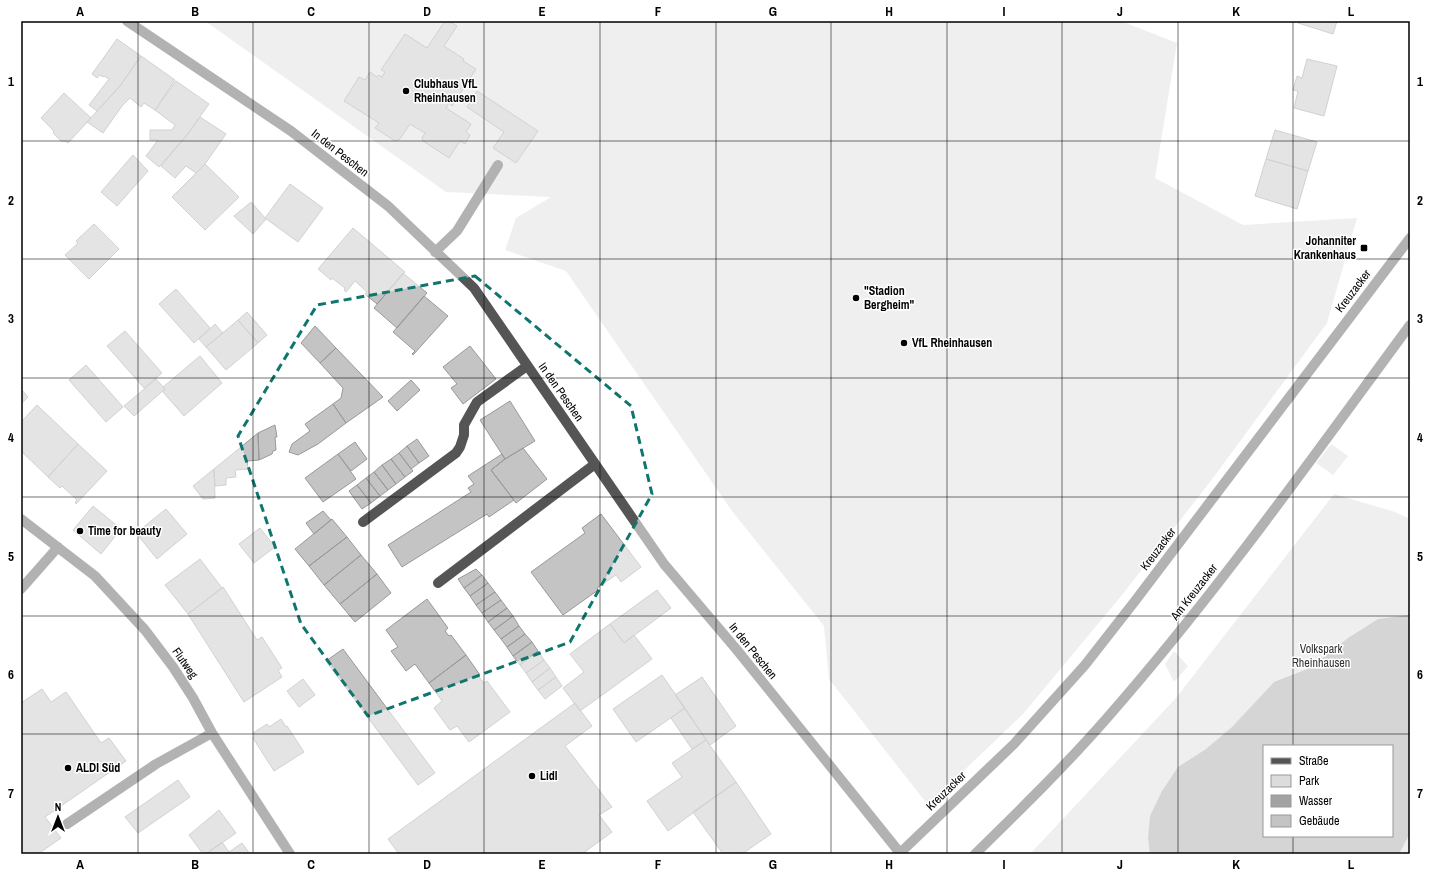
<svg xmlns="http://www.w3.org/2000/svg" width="1431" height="875" viewBox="0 0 1431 875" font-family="'Archivo Narrow',sans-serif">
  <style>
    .green { fill: #dcdcdc; fill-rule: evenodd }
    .water { fill: #a3a3a3; fill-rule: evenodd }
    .building { fill: #c4c4c4; stroke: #999 }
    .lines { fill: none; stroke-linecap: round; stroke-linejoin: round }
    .minor { stroke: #555; stroke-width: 10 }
    .marked { fill: none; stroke: #0f766e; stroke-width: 3; stroke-dasharray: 8 5; stroke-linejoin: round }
    .grid { fill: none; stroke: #000; stroke-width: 1; stroke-opacity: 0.55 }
    .poi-dot { fill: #000; stroke: #fff; stroke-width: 1.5 }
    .labels { text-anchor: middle; stroke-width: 3; stroke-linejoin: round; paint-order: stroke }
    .poi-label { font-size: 12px; font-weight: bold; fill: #000; stroke: #fff; text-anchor: start }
    .street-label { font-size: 12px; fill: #000; stroke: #fff }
    .park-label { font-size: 12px; fill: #333; stroke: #fff }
    .neatline { fill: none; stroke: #000; stroke-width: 1.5 }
    .grid-label { font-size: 13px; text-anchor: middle; font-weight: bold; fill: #000 }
  </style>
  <rect width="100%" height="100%" fill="#fff"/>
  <path class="green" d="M205,21H1121L1177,43L1155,178L1243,225L1357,218L1327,323L1213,478L1122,595L1023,714L928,805L829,679L824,626L732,511L566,271L505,250L516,218L551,197L446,192Z
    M1331,444L1348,456L1333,475L1316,463Z
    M1334,494L1395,512L1410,519V854H1030L1176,698ZM1264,746H1392V836H1264Z
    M1174,651L1188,666L1174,682L1165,664Z"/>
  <path class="water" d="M1409,615L1410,833L1399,854H1150L1148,838L1150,816L1162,791L1178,767L1206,749L1232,727L1274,682L1310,668L1348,638L1378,619ZM1264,746H1392V836H1264Z"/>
  <path class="building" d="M445,21H449L457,26L444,46L464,59L463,61L476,69L452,106L449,103L446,108L471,124L466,132L470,135L465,144L460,141L449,158L423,141L422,138L425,133L410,124L400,139L395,141L375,128L379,123L344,101L359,77L365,80L370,72L377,77L379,75L382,77L385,72L381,70L405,34L427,48Z
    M1299,21H1337L1333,34L1298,23Z
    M117,39L141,56L120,86L97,111L89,105L109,79L104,76L103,77L100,75L97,78L92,74Z
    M141,56L175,80L155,110L144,103L141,107L130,98L122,106L103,133L87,122L120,86Z
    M1307,59L1337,66L1324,116L1294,108L1298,91L1293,90L1297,76L1302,78Z
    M176,81L209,104L187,135L159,167L146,156L158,140H150V130H172L175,125L155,110Z
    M477,91L538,131L516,163L493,148L504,132L467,107Z
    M64,93L91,118L68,143L65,141H61L54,134L53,130L41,118Z
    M200,117L226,134L205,164L196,173L186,166L175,178L161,166L187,135Z
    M1275,130L1317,142L1308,171L1266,159Z
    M133,155L148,171L117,206L101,192Z
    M1266,159L1308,171L1297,209L1255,196Z
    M205,164L239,197L205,230L172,197Z
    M290,184L323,208L298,242L265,218Z
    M251,202L266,219L253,234L234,216Z
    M94,224L119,249L89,279L65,255L78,243L76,241Z
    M353,228L405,272L377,304L365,294L367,292L355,281L346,292L344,290L345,288L332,278L331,280L318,269Z
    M403,273L427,293L397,328L374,308Z
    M176,289L210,328L194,343L159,304Z
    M424,296L448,316L413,355L412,354L415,351L393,332Z
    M247,312L267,335L258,343L238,320Z
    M238,320L258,343L226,370L206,347Z
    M215,324L223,333L206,347L199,339Z
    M315,326L336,348L320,363L301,343Z
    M125,331L162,373L144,388L107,346Z
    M470,346L496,379L463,404L451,388L457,384L443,367Z
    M336,348L383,397L346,423L333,404L341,398L343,388L320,363Z
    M200,356L222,383L184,416L163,392L165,389L163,387Z
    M86,365L123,407L106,422L69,380Z
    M156,379L165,389L134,416L124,406Z
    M411,380L420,390L397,411L388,401Z
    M21,389L28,397L21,404Z
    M510,401L535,441L505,459L480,420Z
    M333,404L346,423L318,444L298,455L289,452L292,444L310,431L305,424Z
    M37,405L78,444L48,477L21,451V422Z
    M275,425L277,437H275L276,450L273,451L272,454L259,460L258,433Z
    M258,433L259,460L247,461L248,469L235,470L236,477L226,478V485L215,486L214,469Z
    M417,439L429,456L419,463L407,446Z
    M355,442L367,459L351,471L338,454Z
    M78,444L107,471L76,504L75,502L77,500L62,486L60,488L48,477Z
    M407,446L419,463L411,469L399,453Z
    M523,448L547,479L516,503L491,470L505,459Z
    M399,453L413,471L405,477L391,459Z
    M338,454L356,479L323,502L305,478Z
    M502,454L505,459L491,470L514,500L489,517L487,514L402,567L388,545L471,492L468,488L474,484L468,476Z
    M391,459L405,477L396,484L382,465Z
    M382,465L396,484L388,490L374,472Z
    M214,469L215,498L203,499L193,486Z
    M374,472L388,490L380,496L366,478Z
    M366,478L380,496L371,503L357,485Z
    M357,485L371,503L362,509L349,491Z
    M93,506L121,529L101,554L73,530Z
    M166,509L187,534L157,559L136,533Z
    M323,511L331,520L314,534L306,523Z
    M601,514L641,567L621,582L616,575L597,588L598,590L563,615L531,572L585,533L582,528Z
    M332,519L347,537L309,566L295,549Z
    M260,528L275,547L254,563L239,544Z
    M347,537L361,555L324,585L309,566Z
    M361,555L377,574L340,604L324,585Z
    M200,559L222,588L188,614L165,585Z
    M476,569L482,575L464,588L458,579Z
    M377,574L391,593L355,622L340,604Z
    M482,575L488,583L470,596L464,588Z
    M488,583L495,592L476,605L470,596Z
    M223,587L257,640L262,637L282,668L278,670L282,677L244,702L188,614Z
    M657,590L671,608L624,643L610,624Z
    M495,592L501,600L482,613L476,605Z
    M427,599L448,628L445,631L449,636L451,635L466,655L429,683L415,664L406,671L391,651L398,647L386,630Z
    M501,600L507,608L488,622L482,613Z
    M507,608L513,616L494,630L488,622Z
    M513,616L519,626L501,639L494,630Z
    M610,624L624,643L634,635L652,659L580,711L563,688L584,672L570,654Z
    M519,626L525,634L507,647L501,639Z
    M525,634L532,642L513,656L507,647Z
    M532,642L538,651L520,665L513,656Z
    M343,649L435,773L418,785L326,661Z
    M538,651L544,660L526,673L520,665Z
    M466,655L480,675L478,676L484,683L487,681L510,712L469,742L457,726L450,730L434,708L442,701L429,683Z
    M544,660L550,668L532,682L526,673Z
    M550,668L556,677L538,690L532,682Z
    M662,675L685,708L636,742L613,709Z
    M556,677L562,686L545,699L538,690Z
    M702,677L736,726L710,745L675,695Z
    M303,679L315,695L299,707L287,691Z
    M42,689L51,702L66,692L101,743L109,738L126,761L45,817L61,838L38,854H21V703Z
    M575,703L592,726L565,746L612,807L599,815L612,832L582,854H399L388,839Z
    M685,708L706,740L692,749L671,718Z
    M281,719L286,727L287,726L304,752L274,771L253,738L255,736L253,733L267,724L269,727Z
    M706,740L736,782L668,831L647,801L682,777L672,763Z
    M178,780L190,797L138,833L125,817Z
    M736,782L771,834L742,854H723L693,812Z
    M219,810L236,833L206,854H203L189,835Z
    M222,842L229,852L226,854H206Z
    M242,843L250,854H226L229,852Z"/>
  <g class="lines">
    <path class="minor" d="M127,21L291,131L388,206L474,288L664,564L737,650L900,853
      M435,252L457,231L498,165
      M21,519L95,576L145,630L173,667L193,698L212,733L290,854
      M363,522L456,453L460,447L464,435V425L477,402L527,366
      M438,583L595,464
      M21,589L58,547
      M67,824L156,764L212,733
      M899,854L1014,744L1085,665L1135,601L1410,238
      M975,854C1020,810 1066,765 1107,718C1216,594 1312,458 1410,325"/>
  </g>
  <path d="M0 0H1431V875H0ZM475,276L631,406L652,494L570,642L368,716L301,624L238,436L317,305Z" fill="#fff" fill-opacity=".55" fill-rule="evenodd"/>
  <path class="marked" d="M475,276L631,406L652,494L570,642L368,716L301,624L238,436L317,305Z"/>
  <path class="grid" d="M138,21V854M253,21V854M369,21V854M484,21V854M600,21V854M716,21V854M831,21V854M947,21V854M1062,21V854M1178,21V854M1293,21V746M21,141H1410M21,259H1410M21,378H1410M21,497H1410M21,616H1410M21,734H1410M1293,836V854"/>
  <g class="poi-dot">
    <circle cx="406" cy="91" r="4"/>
    <rect x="1360" y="244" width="8" height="8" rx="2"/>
    <circle cx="856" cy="298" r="4"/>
    <circle cx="904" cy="343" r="4"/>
    <circle cx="80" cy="531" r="4"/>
    <circle cx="68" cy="768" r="4"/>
    <circle cx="532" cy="776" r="4"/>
  </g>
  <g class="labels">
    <g class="poi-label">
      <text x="414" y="88">Clubhaus VfL<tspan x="414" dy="14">Rheinhausen</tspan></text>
      <text x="1356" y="245" text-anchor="end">Johanniter<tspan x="1356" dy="14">Krankenhaus</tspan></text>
      <text x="864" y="295">"Stadion<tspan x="864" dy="14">Bergheim"</tspan></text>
      <text x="912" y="347">VfL Rheinhausen</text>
      <text x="88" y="535">Time for beauty</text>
      <text x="76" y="772">ALDI Süd</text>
      <text x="540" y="780">Lidl</text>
    </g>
    <g class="street-label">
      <text transform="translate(340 153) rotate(38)" y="4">In den Peschen</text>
      <text transform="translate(1353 291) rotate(-53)" y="4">Kreuzacker</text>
      <text transform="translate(561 392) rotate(55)" y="4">In den Peschen</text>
      <text transform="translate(1158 549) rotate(-53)" y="4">Kreuzacker</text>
      <text transform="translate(1194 592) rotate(-52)" y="4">Am Kreuzacker</text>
      <text transform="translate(753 651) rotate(51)" y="4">In den Peschen</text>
      <text transform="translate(185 663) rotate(55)" y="4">Flutweg</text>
      <text transform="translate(946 791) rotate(-44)" y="4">Kreuzacker</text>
    </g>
    <g class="park-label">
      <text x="1321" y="653">Volkspark<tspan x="1321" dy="14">Rheinhausen</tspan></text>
    </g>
  </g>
  <rect width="1431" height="875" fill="none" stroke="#ffffff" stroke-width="44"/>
  <rect x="1263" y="745" width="130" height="92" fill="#ffffff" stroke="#999999"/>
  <rect x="1271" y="758" width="20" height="6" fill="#555555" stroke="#999999"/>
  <text x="1299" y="765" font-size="12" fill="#000000">Straße</text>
  <rect x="1271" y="775" width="20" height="12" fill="#dcdcdc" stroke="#999999"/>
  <text x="1299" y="785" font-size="12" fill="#000000">Park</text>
  <rect x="1271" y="795" width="20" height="12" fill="#a3a3a3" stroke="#999999"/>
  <text x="1299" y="805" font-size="12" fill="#000000">Wasser</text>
  <rect x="1271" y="815" width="20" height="12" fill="#c4c4c4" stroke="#999999"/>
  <text x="1299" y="825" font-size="12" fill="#000000">Gebäude</text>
  <g transform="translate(58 817)" stroke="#ffffff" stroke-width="3" paint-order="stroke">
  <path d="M0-3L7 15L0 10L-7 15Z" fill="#000000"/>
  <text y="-6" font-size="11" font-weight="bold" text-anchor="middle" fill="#000000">N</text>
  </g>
  <rect x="22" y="22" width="1387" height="831" class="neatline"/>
  <g class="grid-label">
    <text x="80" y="16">A</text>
    <text x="195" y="16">B</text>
    <text x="311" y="16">C</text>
    <text x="427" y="16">D</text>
    <text x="542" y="16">E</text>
    <text x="658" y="16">F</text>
    <text x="773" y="16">G</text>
    <text x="889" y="16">H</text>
    <text x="1004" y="16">I</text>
    <text x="1120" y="16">J</text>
    <text x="1236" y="16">K</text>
    <text x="1351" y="16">L</text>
    <text x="11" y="86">1</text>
    <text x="1420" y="86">1</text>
    <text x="11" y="205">2</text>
    <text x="1420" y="205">2</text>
    <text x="11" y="323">3</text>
    <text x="1420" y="323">3</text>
    <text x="11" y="442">4</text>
    <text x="1420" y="442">4</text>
    <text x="11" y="561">5</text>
    <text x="1420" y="561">5</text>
    <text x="11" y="679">6</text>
    <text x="1420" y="679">6</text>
    <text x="11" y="798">7</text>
    <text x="1420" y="798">7</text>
    <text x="80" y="869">A</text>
    <text x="195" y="869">B</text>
    <text x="311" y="869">C</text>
    <text x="427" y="869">D</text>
    <text x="542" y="869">E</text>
    <text x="658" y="869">F</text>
    <text x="773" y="869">G</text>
    <text x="889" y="869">H</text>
    <text x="1004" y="869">I</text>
    <text x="1120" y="869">J</text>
    <text x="1236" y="869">K</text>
    <text x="1351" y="869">L</text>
  </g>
</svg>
